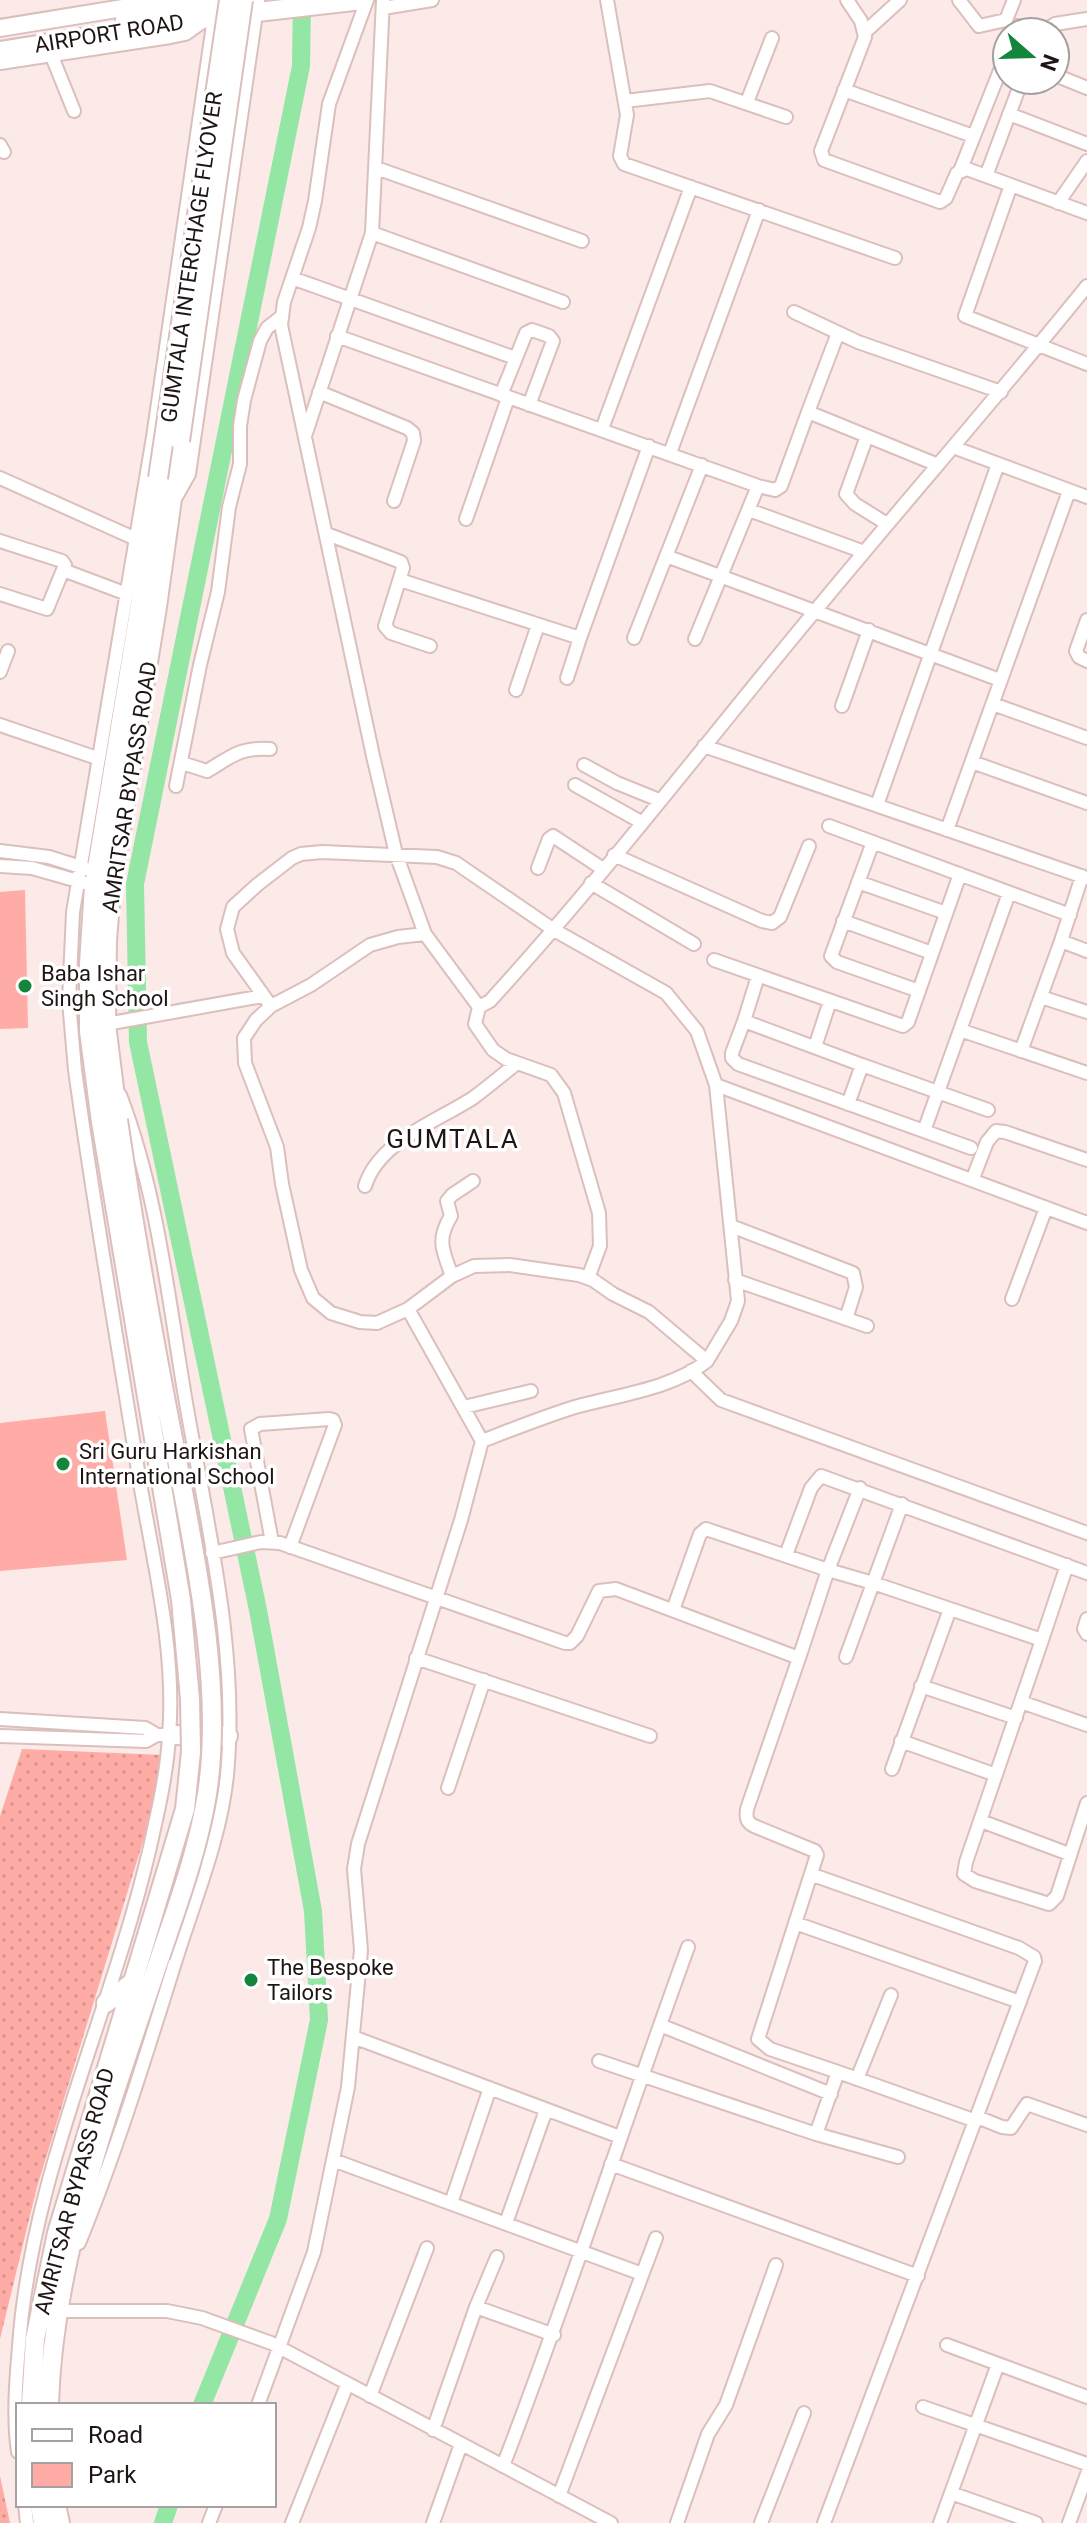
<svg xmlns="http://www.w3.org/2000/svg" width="1087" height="2523" viewBox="0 0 1087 2523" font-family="Roboto,sans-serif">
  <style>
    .green { fill: url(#green-dots) }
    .pitch { fill: #feaca5 }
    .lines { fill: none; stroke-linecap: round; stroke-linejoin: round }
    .river { stroke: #93e6a3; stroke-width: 18 }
    .minor-casing { stroke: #dbbfbc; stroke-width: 16 }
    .major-casing { stroke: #dbbfbc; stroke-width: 20 }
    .highway-casing { stroke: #dbbfbc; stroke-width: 22 }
    .minor { stroke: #fff; stroke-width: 12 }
    .major { stroke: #fff; stroke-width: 16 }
    .highway { stroke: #fff; stroke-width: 18 }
    .highway-bridge-casing { stroke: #dbbfbc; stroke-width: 22; stroke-linecap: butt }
    .highway-bridge { stroke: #fff; stroke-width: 18 }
    .poi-dot { fill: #14853d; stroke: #fff; stroke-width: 3 }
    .labels { text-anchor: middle; stroke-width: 7; stroke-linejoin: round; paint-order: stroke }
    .street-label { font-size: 22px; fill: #1e1514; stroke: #fff }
    .poi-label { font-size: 22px; fill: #1e1514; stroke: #fff; text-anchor: start }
    .quarter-label { font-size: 26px; letter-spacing: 2px; fill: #1e1514; stroke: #fff }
  </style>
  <defs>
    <pattern id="green-dots" width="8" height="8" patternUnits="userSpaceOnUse" patternTransform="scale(2)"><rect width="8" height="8" fill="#feaca5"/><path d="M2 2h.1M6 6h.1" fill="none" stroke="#d9938d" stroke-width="1.8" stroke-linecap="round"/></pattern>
  </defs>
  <rect width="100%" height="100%" fill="#fbeae8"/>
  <path class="green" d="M22,1749L163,1755L144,1838L37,2187L0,2339V1816Z
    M0,2476L10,2523H0Z"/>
  <path class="pitch" d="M25,890L28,1028L0,1029V892Z
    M105,1411L127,1560L0,1571V1423Z"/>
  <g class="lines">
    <path class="river" d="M202,2405L278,2219L319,2020L313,1911L258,1610L138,1042L135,884L301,66L302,0
      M163,2523L169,2505"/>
    <g class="minor-casing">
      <path id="minor" d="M367,0L329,104L315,201L309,228L284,302L281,325L373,756L396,854L425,934
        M607,0L627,115L620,156L624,164L895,258
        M847,0L861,21L865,37L821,151L824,160L940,202L946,198L957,173L967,169L1087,213
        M959,0L979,26L1006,20L1014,0
        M383,8L432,0
        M865,32L900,0
        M1016,32L1018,26
        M1042,32L1055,24L1087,19
        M51,54L74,111
        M1055,75L1087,88
        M844,90L973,136
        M625,101L710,91L786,117
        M747,102L772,38
        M1009,114L1087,144
        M0,145L4,152
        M376,168L582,241
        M960,171L1007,53
        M986,176L1022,80
        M1011,185L965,316L1087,364
        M1058,203L1087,161
        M372,233L563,302
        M292,278L515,358
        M794,312L858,342L1001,392
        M337,336L758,486L695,639
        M319,392L407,428L413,433L414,441L394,501
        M501,395L526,333L532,330L549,336L553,341L529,405
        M808,412L838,333
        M602,429L691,187
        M306,433L372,233L383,0
        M867,436L846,494L855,504L887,524
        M953,447L1087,497
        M670,453L759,210
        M0,478L136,539
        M758,486L775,490L781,486L808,412L938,465
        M176,497L189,474L258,0
        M749,510L864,552
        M466,519L508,398
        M327,534L401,562L403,568L385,626L391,633L430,646
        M0,541L62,561L65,565L47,609L0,594
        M666,556L1000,680
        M63,570L127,594
        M400,580L580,638L649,446
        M1087,620L1076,651L1079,657L1087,661
        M634,638L702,465
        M0,672L8,651
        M567,678L580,638
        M516,690L538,625
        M993,704L1087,738
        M842,706L869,630
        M0,725L97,758
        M704,746L1087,878
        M972,762L1087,803
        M182,763L207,771C231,757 239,747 270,749
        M584,765L617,783L659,800
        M575,785L641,822
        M176,786L200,665L218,592L229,507L240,464V426L244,400L260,341L267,328L281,317
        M877,805L998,464
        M829,826L1070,915
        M947,830L1069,491
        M873,842L831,956L837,962L919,991
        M0,851L49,857L87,869
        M614,855L762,921L772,923L780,917L809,846
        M0,866L32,868L85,883
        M538,868L549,839L553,836L603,869
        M858,882L946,913
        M591,883L694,944
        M843,921L932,953
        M1061,941L1082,876
        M714,960L903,1026L908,1022L960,874
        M758,976L744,1021L862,1065L848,1104
        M1041,997L1087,1012
        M271,1006L233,953L227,929L233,907L257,885L292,858L301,854L322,852L437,857L456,863L554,930L666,993L697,1031L716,1085L738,1301L731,1321L707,1361
        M479,1007L475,1024L493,1050L506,1059L551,1075L564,1093L599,1213L600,1246L588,1278
        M744,1021L732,1053V1058L738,1064L971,1148
        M106,1024L263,996
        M960,1030L1087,1073
        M815,1047L830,1001
        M1021,1051L1061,941L1087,951
        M862,1065L988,1110
        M716,1085L1087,1223
        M924,1131L1009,893
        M973,1178L987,1142L996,1131L1005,1132L1087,1160
        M365,1186C379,1141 436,1122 473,1098C488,1087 502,1075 517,1063
        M731,1226L853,1273L856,1287L846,1319
        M452,1276C443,1251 436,1240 451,1216L447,1201L452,1195L473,1181
        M735,1280L867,1326
        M1012,1299L1046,1208
        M408,1309L482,1441
        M691,1371L721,1400L1087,1533
        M464,1407L531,1391
        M272,1542L251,1429L260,1424L329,1419L333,1420L335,1425L290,1547
        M212,1553L261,1542L280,1543L565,1643H570L577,1636L599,1591L616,1589L799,1658L828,1570L873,1583L1042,1640L966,1862L964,1874L975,1881L1049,1904L1057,1896L1087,1803
        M786,1555L811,1488L821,1476L1087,1573
        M673,1610L700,1534L706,1529L828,1570L860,1488
        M1087,1619L1084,1629L1087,1634
        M1042,1640L1067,1565
        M846,1657L902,1504
        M416,1658L650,1736
        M921,1686L1016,1718
        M1021,1702L1087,1725
        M0,1719L145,1728L157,1735H170
        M0,1736L146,1741L157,1735
        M901,1741L996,1775
        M892,1769L950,1609
        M448,1788L484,1680
        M981,1821L1069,1854
        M813,1875L1019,1948L1034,1957L1035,1961L824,2523
        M795,1923L1020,2002
        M660,2025L831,2094
        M353,2037L620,2137
        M599,2061L816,2134L838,2072L770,2049L758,2039L817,1855L815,1851L754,1826C746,1822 746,1817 747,1809L799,1658
        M838,2072L976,2121
        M857,2079L891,1995
        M977,2117L1002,2127L1011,2128L1027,2104L1087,2125
        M816,2134L898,2157
        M333,2160L642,2274
        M611,2164L918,2276
        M451,2203L490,2088
        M506,2223L546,2110
        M79,2243C118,2148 148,2048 179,1950C197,1894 221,1835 227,1775C239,1649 206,1521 185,1397C168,1296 157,1191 120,1095
        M476,2307L554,2335
        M57,2311H167L202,2318L271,2343L611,2523
        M947,2345L1087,2397
        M370,2396L427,2248
        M258,2405L314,2252L348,2087L361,1950L354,1869L358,1844L461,1520L482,1441C513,1429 543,1417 575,1407C618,1395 672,1389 707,1361L649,1312L613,1294L593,1280L579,1275L510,1265L474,1266L452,1276L408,1309L377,1323L360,1322L331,1313L313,1298L301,1270L282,1184L277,1147L245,1063L244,1038L256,1020L271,1006L311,985L370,945L398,937L425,934L479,1007L490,1001C604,876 707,741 815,611C905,502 998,396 1087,286
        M923,2407L1087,2464
        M433,2430L476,2307L497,2257
        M18,2452C13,2417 16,2382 19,2346C31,2174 111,2015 150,1847C158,1811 167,1773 169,1736C176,1652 154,1565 140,1483C118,1345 94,1208 75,1070L69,1001L73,912L153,437L215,11
        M503,2466C569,2295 625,2120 688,1947
        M951,2493L1036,2523
        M559,2496L656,2238
        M25,2505L27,2523
        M209,2523L216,2505
        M292,2523L347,2385
        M433,2523L461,2444
        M677,2523L708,2434L726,2405L776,2265
        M761,2523L804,2413
        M940,2523L998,2364
        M1069,2523L1087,2474"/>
    </g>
    <g class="major-casing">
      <path id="major" d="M0,28L172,0
        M0,61L170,35L185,32L203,19"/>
    </g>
    <g class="highway-casing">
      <path id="highway" d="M125,19L217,0
        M0,51L214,17L362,0
        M118,1120L106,1024L107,940L111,890L157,607L180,441
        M101,1122L89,1031V964L94,886L140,606L158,478
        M170,1735L228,1736
        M106,2003L134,1981
        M31,2405L35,2339L57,2233L142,1952
        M49,2405C53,2255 113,2099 160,1957
        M40,2505L43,2523
        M56,2505L60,2523"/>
    </g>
    <use href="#minor" class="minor"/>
    <use href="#major" class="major"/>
    <use href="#highway" class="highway"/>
    <g class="highway-bridge-casing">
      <path id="highway-bridge" d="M180,441L243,0
        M158,478L229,0
        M118,1120C134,1229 153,1336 174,1444C194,1551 224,1685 207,1794C198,1850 178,1904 160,1957
        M101,1122L181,1600L190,1699L191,1752L185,1809L142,1952"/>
    </g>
    <use href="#highway-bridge" class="highway-bridge"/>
  </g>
  <g class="poi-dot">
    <circle cx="25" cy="986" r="8"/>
    <circle cx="63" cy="1464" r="8"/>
    <circle cx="251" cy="1980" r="8"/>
  </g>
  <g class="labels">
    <g class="street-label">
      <text transform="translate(109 33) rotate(-9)" y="8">AIRPORT ROAD</text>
      <text transform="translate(191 257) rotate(-82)" y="8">GUMTALA INTERCHAGE FLYOVER</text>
      <text transform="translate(129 787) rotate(-81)" y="8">AMRITSAR BYPASS ROAD</text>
      <text transform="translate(74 2191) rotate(-75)" y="8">AMRITSAR BYPASS ROAD</text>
    </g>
    <g class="poi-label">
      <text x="41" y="981">Baba Ishar<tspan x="41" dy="25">Singh School</tspan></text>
      <text x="79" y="1459">Sri Guru Harkishan<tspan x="79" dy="25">International School</tspan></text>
      <text x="267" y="1975">The Bespoke<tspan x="267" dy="25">Tailors</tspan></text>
    </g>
    <g class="quarter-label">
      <text x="453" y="1148">GUMTALA</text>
    </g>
  </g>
  <rect x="16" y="2403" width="260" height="104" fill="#ffffff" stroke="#a5a1a1" stroke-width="2"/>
  <rect x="32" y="2429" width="40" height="12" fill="#ffffff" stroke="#a5a1a1" stroke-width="2"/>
  <text x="88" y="2443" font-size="24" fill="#1e1514">Road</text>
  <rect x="32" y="2463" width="40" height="24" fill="#feaca5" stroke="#a5a1a1" stroke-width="2"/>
  <text x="88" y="2483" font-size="24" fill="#1e1514">Park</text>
  <g transform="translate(1031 56) rotate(110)"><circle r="38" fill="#ffffff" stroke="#a5a1a1" stroke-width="2"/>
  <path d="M0-6L14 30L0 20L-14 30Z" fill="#14853d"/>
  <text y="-12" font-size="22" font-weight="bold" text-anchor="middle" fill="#1e1514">N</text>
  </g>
</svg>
